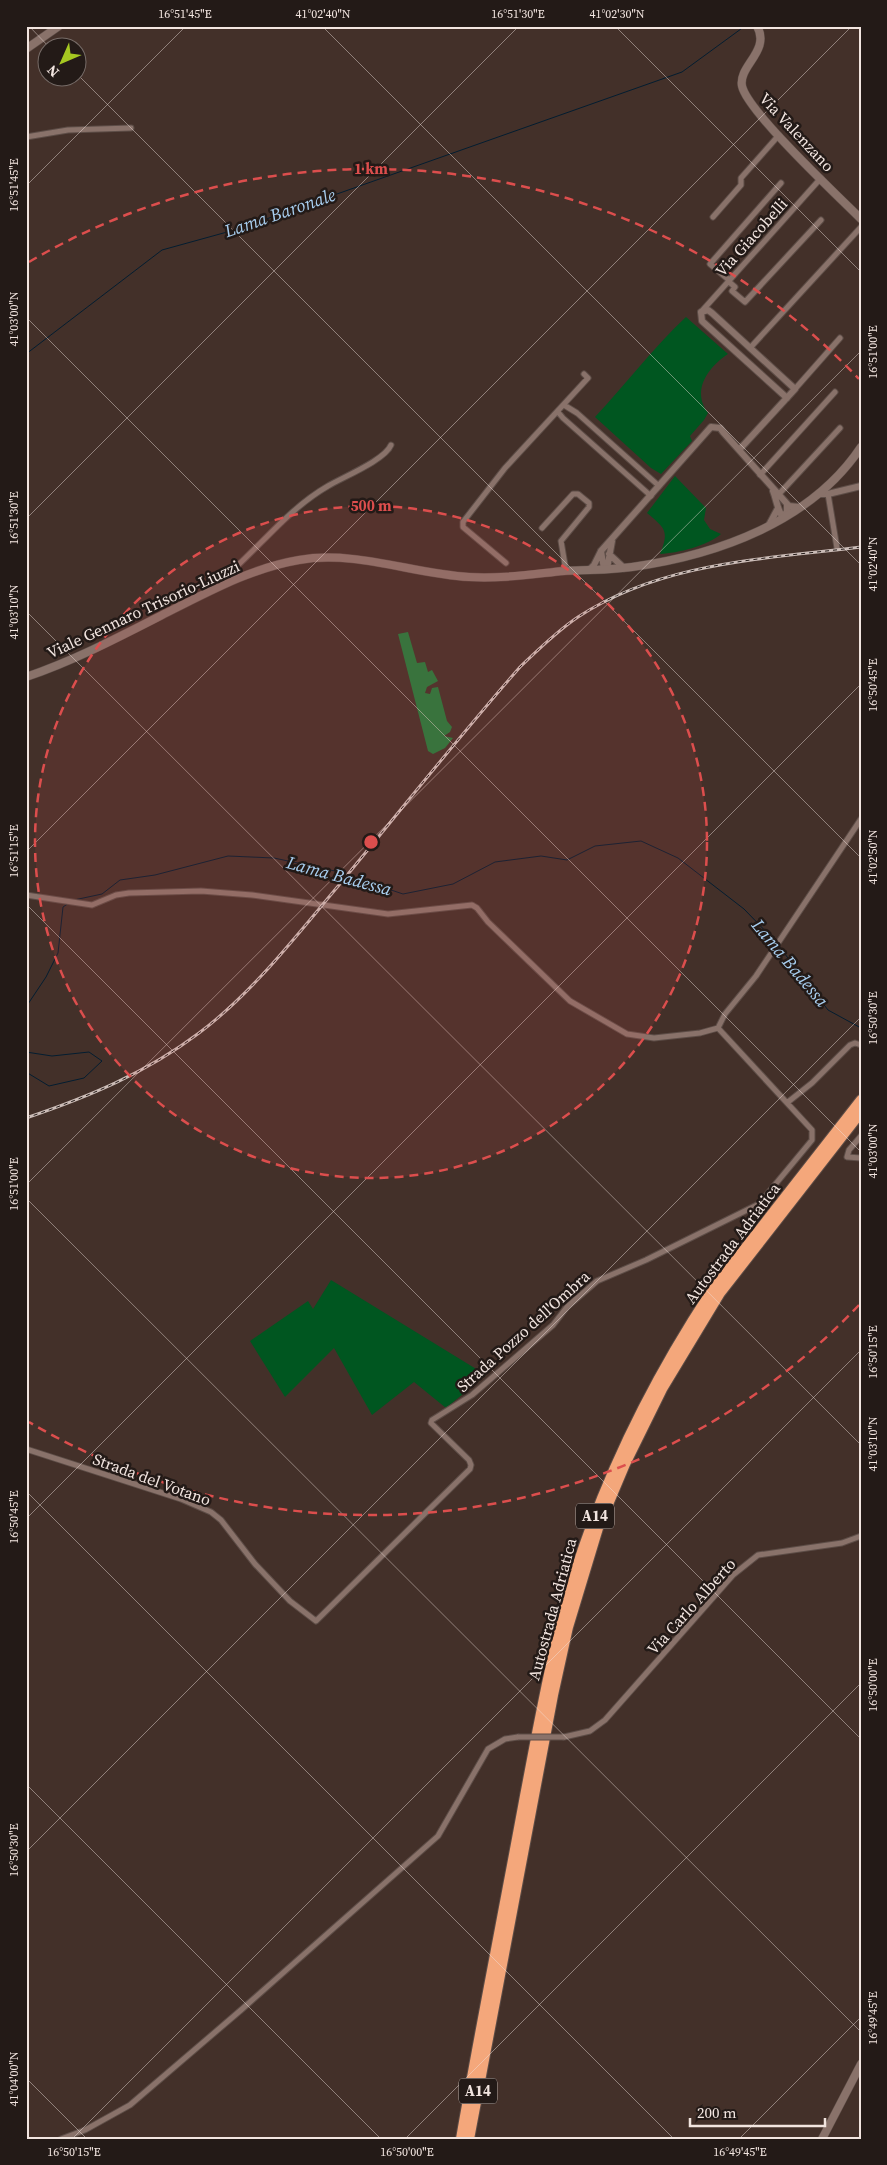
<svg xmlns="http://www.w3.org/2000/svg" width="887" height="2165" viewBox="0 0 887 2165" font-family="'Source Serif 4',serif">
  <style>
    .green { fill: #005620 }
    .forest { fill: #23793c }
    .lines { fill: none; stroke-linecap: round; stroke-linejoin: round }
    .stream { stroke: #031d30; stroke-width: 1 }
    .minor-casing { stroke: #5d4d47; stroke-width: 7 }
    .tertiary-casing { stroke: #5d4d47; stroke-width: 8 }
    .secondary-casing { stroke: #5d4d47; stroke-width: 9 }
    .motorway-casing { stroke: #5d4d47; stroke-width: 12 }
    .minor { stroke: #89726a; stroke-width: 5 }
    .tertiary { stroke: #89726a; stroke-width: 6 }
    .secondary { stroke: #89726a; stroke-width: 8 }
    .motorway { stroke: #f4a77b; stroke-width: 10 }
    .rail-casing { stroke: #cbbcb7; stroke-width: 3 }
    .rail { stroke: #231a17; stroke-width: 1; stroke-dasharray: 4; stroke-linecap: butt }
    .minor-bridge-casing { stroke: #5d4d47; stroke-width: 7; stroke-linecap: butt }
    .minor-bridge { stroke: #89726a; stroke-width: 5 }
    .ticks { fill: none; stroke: #f2e5e0; stroke-width: 1; stroke-opacity: 0.45 }
    .ring { fill: none; stroke: #dc4e4d; stroke-width: 2.5; stroke-dasharray: 9 6 }
    .labels { text-anchor: middle; stroke-width: 5; stroke-linejoin: round; paint-order: stroke }
    .shield { fill: #231a17; stroke: #b4a8a4; stroke-width: 1 }
    .shield-label { font-size: 15px; font-weight: bold; fill: #f2e5e0 }
    .street-label { font-size: 16px; fill: #f2e5e0; stroke: #231a17 }
    .water-label { font-size: 18px; font-style: italic; fill: #a8ceef; stroke: #231a17 }
    .centre { fill: #dc4e4d; stroke: #231a17; stroke-width: 2.5 }
    .ring-label { font-size: 15px; text-anchor: middle; font-weight: bold; fill: #dc4e4d; stroke: #231a17; stroke-width: 5; stroke-linejoin: round; paint-order: stroke }
    .neatline { fill: none; stroke: #f2e5e0; stroke-width: 2 }
    .ticks-label { font-size: 12px; text-anchor: middle; fill: #f2e5e0 }
  </style>
  <rect width="100%" height="100%" fill="#433029"/>
  <path class="green" d="M686,317L728,354C708,367 691,391 708,413L704,420L690,436L692,441L661,474L651,468L595,417C626,384 653,348 686,317Z
    M675,476L706,508L704,520L710,529L721,534C707,546 678,553 660,554C669,531 666,529 647,513Z
    M331,1280L486,1375L446,1408L414,1382L372,1415L334,1348L285,1397L250,1341L308,1301L313,1309Z"/>
  <path class="forest" d="M408,632L417,663L425,662L428,672L432,670L438,681L427,687L425,693L430,694L432,688L438,687L447,721L452,727L450,732L444,736L453,738L445,748L433,754L428,751L398,634Z"/>
  <g class="lines">
    <path class="stream" d="M26,354L162,250L238,229L682,72L745,26
      M74,900L102,894L120,880L155,875L228,856L274,858L335,871L403,894L453,884L495,862L541,856L567,860L595,846L641,841L678,858L744,909L776,942
      M778,945L828,1010L861,1028
      M26,1007L46,977L58,953L63,907L69,903
      M26,1052L52,1056L89,1052L102,1061L84,1078L49,1086L26,1072"/>
    <g class="minor-casing">
      <path id="minor" d="M26,137L68,130L131,128
        M713,217L741,185V178L779,135
        M729,280L710,264L781,183
        M728,281L735,287L732,291L745,302L821,220
        M701,312L821,178
        M750,348L861,227
        M795,389L840,338
        M564,405L577,413L659,486
        M558,412L563,418L651,496
        M760,475L835,392
        M779,494L840,428
        M828,494L837,548
        M542,528L573,494H578L589,503V507L561,541L566,571
        M506,563L463,527V522L505,468L588,378L584,374
        M226,582L225,577C260,547 288,509 328,486C343,477 385,460 391,445
        M26,895L92,905L116,895L129,893L201,891L252,895L388,914L472,905L477,908L488,922L570,1001L627,1034L654,1038L700,1033L718,1028
        M718,1028L725,1014L756,976L861,819
        M788,1102L812,1083L850,1045L855,1043L861,1045
        M861,1136L849,1150L847,1157L861,1158
        M26,1449L181,1499L211,1512L221,1520L255,1564L290,1601L316,1621L470,1469L471,1465L469,1460L431,1423L432,1420L472,1395L553,1325L567,1307L597,1281L646,1260L759,1204L812,1140V1130L718,1028
        M564,1737L590,1731L605,1720L733,1575L758,1555L842,1543L861,1536
        M61,2139L85,2130L130,2105L241,2010L438,1836L488,1749L505,1739L518,1737"/>
    </g>
    <g class="tertiary-casing">
      <path id="tertiary" d="M739,450L795,389L712,313L708,310L701,312L702,321L787,398
        M773,491C777,501 777,509 783,518L787,511V504
        M819,494H828L861,486
        M769,525L777,510
        M601,551L604,569
        M609,554L624,568
        M607,569L612,541
        M589,570L594,565L601,551L711,427L720,428L723,432L789,506L799,507"/>
    </g>
    <g class="secondary-casing">
      <path id="secondary" d="M757,26C771,51 738,66 742,86C747,111 838,196 861,219
        M26,49L59,26
        M26,677C76,660 123,635 170,611C212,590 252,568 299,560C356,550 413,574 469,577C501,579 533,574 564,571C586,570 609,570 632,567C717,555 811,522 861,447
        M822,2139L861,2064"/>
    </g>
    <g class="motorway-casing">
      <path id="motorway" d="M461,2139C481,2024 504,1910 525,1796C542,1708 557,1619 588,1535C619,1449 661,1368 711,1292L861,1100
        M469,2139L553,1695L568,1627L598,1528L625,1464L662,1389L720,1293L861,1112"/>
    </g>
    <use href="#minor" class="minor"/>
    <use href="#tertiary" class="tertiary"/>
    <use href="#secondary" class="secondary"/>
    <use href="#motorway" class="motorway"/>
    <g class="rail-casing">
      <path id="rail" d="M26,1118C88,1097 146,1073 199,1033C251,994 292,941 334,891C396,816 456,740 520,667C539,649 557,631 578,617C662,562 764,559 861,547"/>
    </g>
    <use href="#rail" class="rail"/>
    <g class="minor-bridge-casing">
      <path id="minor-bridge" d="M518,1737H564"/>
    </g>
    <use href="#minor-bridge" class="minor-bridge"/>
  </g>
  <path class="ticks" d="M29,26L50,48M322,26L861,565M615,26L861,272M78,75L861,858M26,186L186,26M26,317L861,1152M26,519L519,26M26,611L861,1445M26,852L852,26M26,904L861,1739M26,1185L861,351M26,1198L861,2032M26,1491L674,2139M26,1519L861,684M26,1784L381,2139M26,1852L861,1017M26,2078L87,2139M72,2139L861,1350M405,2139L861,1683M739,2139L861,2017"/>
  <circle cx="371" cy="842" r="336" fill="#dc4e4d" fill-opacity=".12"/>
  <g class="ring">
    <circle cx="371" cy="842" r="336"/>
    <path d="M859 1305A673 673 0 0 1 29 1422M29 262A673 673 0 0 1 859 379"/>
  </g>
  <g class="labels">
    <g class="shield">
      <rect x="576" y="1503.5" width="38" height="25" rx="4"/>
      <rect x="459" y="2078.5" width="38" height="25" rx="4"/>
    </g>
    <g class="shield-label">
      <text x="595" y="1521">A14</text>
      <text x="478" y="2096">A14</text>
    </g>
    <g class="street-label">
      <text transform="translate(797 132) rotate(47)" y="6">Via Valenzano</text>
      <text transform="translate(751 237) rotate(-48)" y="6">Via Giacobelli</text>
      <text transform="translate(143 609) rotate(-25)" y="6">Viale Gennaro Trisorio-Liuzzi</text>
      <text transform="translate(732 1243) rotate(-53)" y="6">Autostrada Adriatica</text>
      <text transform="translate(523 1331) rotate(-42)" y="6">Strada Pozzo dell'Ombra</text>
      <text transform="translate(152 1479) rotate(20)" y="6">Strada del Votano</text>
      <text transform="translate(691 1606) rotate(-48)" y="6">Via Carlo Alberto</text>
      <text transform="translate(552 1609) rotate(-75)" y="6">Autostrada Adriatica</text>
    </g>
    <g class="water-label">
      <text transform="translate(280 213) rotate(-19)" y="6">Lama Baronale</text>
      <text transform="translate(339 876) rotate(15)" y="6">Lama Badessa</text>
      <text transform="translate(790 963) rotate(50)" y="6">Lama Badessa</text>
    </g>
  </g>
  <circle cx="371" cy="842" r="8" class="centre"/>
  <g class="ring-label">
    <text x="371" y="174">1 km</text>
    <text x="371" y="511">500 m</text>
  </g>
  <rect width="887" height="2165" fill="none" stroke="#231a17" stroke-width="55"/>
  <g transform="translate(62 62) rotate(225)"><circle r="24" fill="#231a17" stroke="#766b67"/>
  <path d="M0-4L9 19L0 12L-9 19Z" fill="#a6c821"/>
  <text y="-8" font-size="14" font-weight="bold" text-anchor="middle" fill="#f2e5e0">N</text>
  </g>
  <path d="M690 2118v8h135v-8" fill="none" stroke="#f2e5e0" stroke-width="2.5"/>
  <text x="697" y="2118" font-size="15" fill="#f2e5e0" stroke="#231a17" stroke-width="4" paint-order="stroke">200 m</text>
  <rect x="28" y="28" width="832" height="2110" class="neatline"/>
  <g class="ticks-label">
    <text x="185" y="18">16°51'45"E</text>
    <text x="323" y="18">41°02'40"N</text>
    <text x="518" y="18">16°51'30"E</text>
    <text x="617" y="18">41°02'30"N</text>
    <text transform="translate(14 185) rotate(-90)" y="4">16°51'45"E</text>
    <text transform="translate(14 319) rotate(-90)" y="4">41°03'00"N</text>
    <text transform="translate(873 352) rotate(-90)" y="4">16°51'00"E</text>
    <text transform="translate(14 518) rotate(-90)" y="4">16°51'30"E</text>
    <text transform="translate(873 564) rotate(-90)" y="4">41°02'40"N</text>
    <text transform="translate(14 612) rotate(-90)" y="4">41°03'10"N</text>
    <text transform="translate(873 685) rotate(-90)" y="4">16°50'45"E</text>
    <text transform="translate(14 851) rotate(-90)" y="4">16°51'15"E</text>
    <text transform="translate(873 857) rotate(-90)" y="4">41°02'50"N</text>
    <text transform="translate(873 1018) rotate(-90)" y="4">16°50'30"E</text>
    <text transform="translate(873 1151) rotate(-90)" y="4">41°03'00"N</text>
    <text transform="translate(14 1184) rotate(-90)" y="4">16°51'00"E</text>
    <text transform="translate(873 1352) rotate(-90)" y="4">16°50'15"E</text>
    <text transform="translate(873 1444) rotate(-90)" y="4">41°03'10"N</text>
    <text transform="translate(14 1517) rotate(-90)" y="4">16°50'45"E</text>
    <text transform="translate(873 1685) rotate(-90)" y="4">16°50'00"E</text>
    <text transform="translate(14 1850) rotate(-90)" y="4">16°50'30"E</text>
    <text transform="translate(873 2018) rotate(-90)" y="4">16°49'45"E</text>
    <text transform="translate(14 2079) rotate(-90)" y="4">41°04'00"N</text>
    <text x="74" y="2156">16°50'15"E</text>
    <text x="407" y="2156">16°50'00"E</text>
    <text x="740" y="2156">16°49'45"E</text>
  </g>
</svg>
